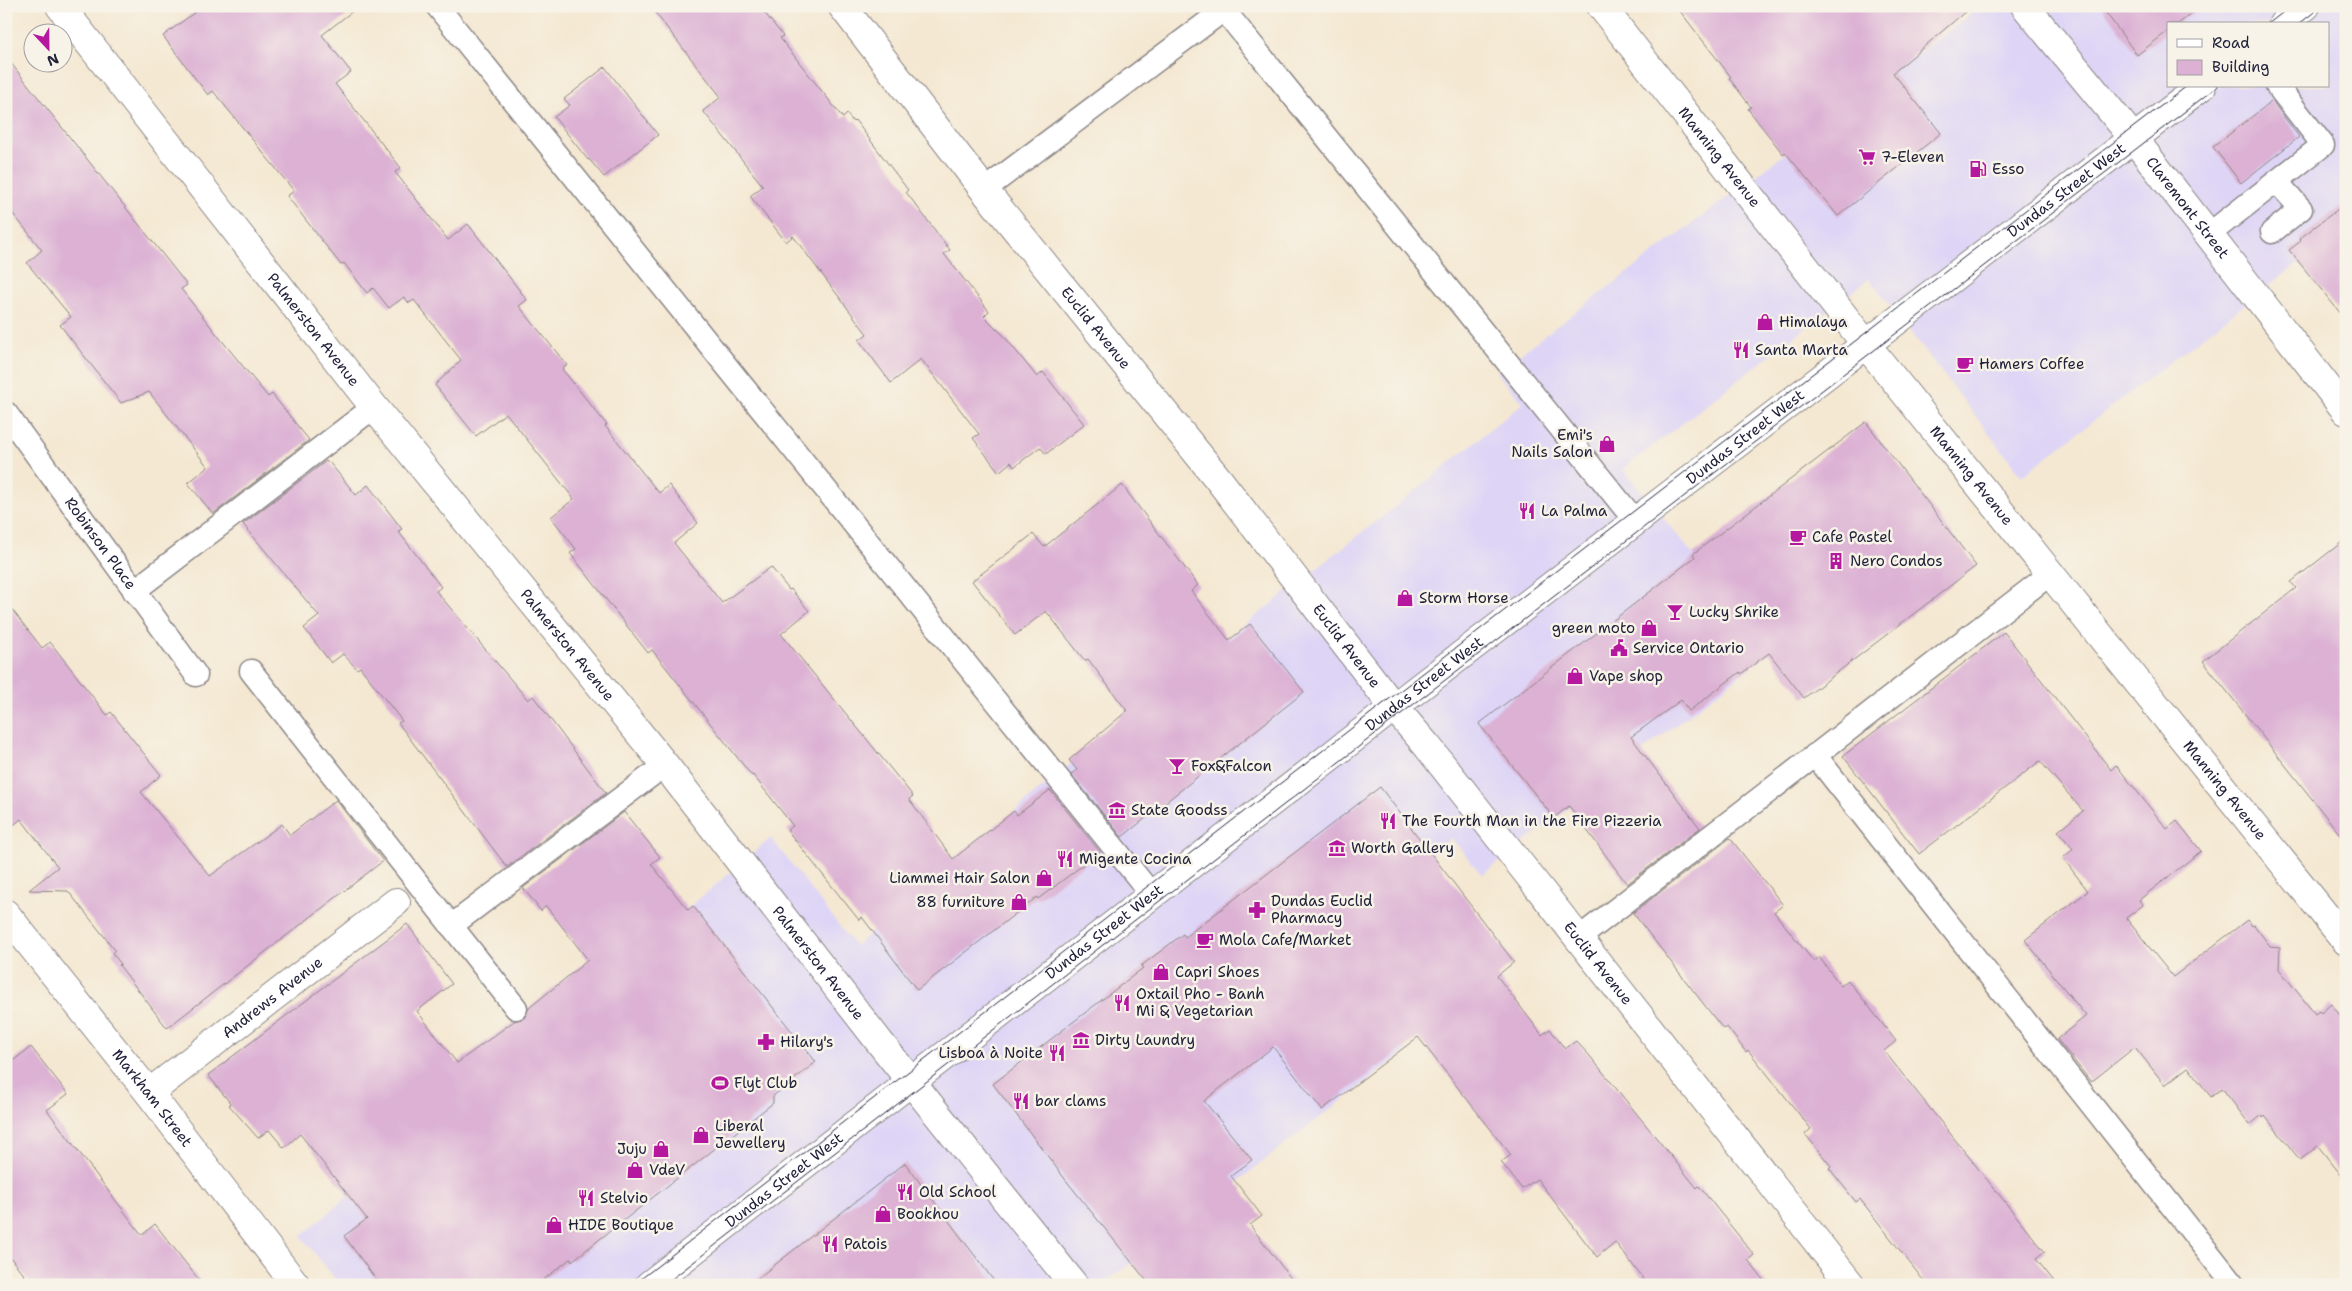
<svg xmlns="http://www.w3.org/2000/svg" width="2352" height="1291" viewBox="0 0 2352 1291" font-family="'Shantell Sans',sans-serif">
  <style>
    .built { fill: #ded5f6; fill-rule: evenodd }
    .building { fill: #dcb1d4 }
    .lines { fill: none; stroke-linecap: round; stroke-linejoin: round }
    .service-casing { stroke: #8b8586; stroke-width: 25 }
    .minor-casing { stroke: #8b8586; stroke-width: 30 }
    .secondary-casing { stroke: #8b8586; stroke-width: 30 }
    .service { stroke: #fff; stroke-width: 22 }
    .minor { stroke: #fff; stroke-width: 28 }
    .secondary { stroke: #fff; stroke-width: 28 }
    .tram { stroke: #22223b; stroke-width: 1 }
    .labels { text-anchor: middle; stroke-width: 5; stroke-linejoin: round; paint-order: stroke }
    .poi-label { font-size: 15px; fill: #22223b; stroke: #f7f3e8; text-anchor: start }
    .street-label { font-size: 15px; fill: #22223b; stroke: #f7f3e8 }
  </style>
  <rect width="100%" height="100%" fill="#f7f3e8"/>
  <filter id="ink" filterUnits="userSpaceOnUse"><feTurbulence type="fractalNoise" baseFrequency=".02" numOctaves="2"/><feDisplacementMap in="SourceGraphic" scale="10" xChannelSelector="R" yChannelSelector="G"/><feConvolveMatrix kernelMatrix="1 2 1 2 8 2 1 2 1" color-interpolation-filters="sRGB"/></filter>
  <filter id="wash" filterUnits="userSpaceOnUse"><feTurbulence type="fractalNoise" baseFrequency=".0096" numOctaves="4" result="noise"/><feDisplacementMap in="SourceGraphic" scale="20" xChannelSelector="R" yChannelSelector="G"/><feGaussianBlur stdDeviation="1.12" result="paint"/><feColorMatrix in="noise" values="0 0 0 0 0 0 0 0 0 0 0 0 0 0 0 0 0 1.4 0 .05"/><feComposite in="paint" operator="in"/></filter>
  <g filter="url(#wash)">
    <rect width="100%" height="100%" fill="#f4e8d2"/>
    <path class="built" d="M1981,6H2346V226L2022,476L1869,279L1623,469L1695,557L1769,653L1482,875L1451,838L1347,919L1326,942L1407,1050L1131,1264L1098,1285H340L301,1236L771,838L855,946L1117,725L1415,491L1523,403L1496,372ZM2168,24H2328V86H2168Z"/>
    <g id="blocks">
      <path class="building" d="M203,6H359L322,35L351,72L335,84L401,168L395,172L448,240L468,224L527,300L519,306L567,365L562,369L607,425L605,426L659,493L669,485L698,523L674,543L722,603L771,567L789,590L791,589L809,611L781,634L913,796L909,799L953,859L1014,811L1017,815L1050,790L1100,852L1038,899L1037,897L917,990L862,917L859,920L787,830L793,826L753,775L752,776L652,650L648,653L570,553L576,549L551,517L574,499L506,413L476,436L435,385L461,360L414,300L409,303L404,297L389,308L373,288L367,293L344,263L341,265L287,196L294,191L213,91L208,95L163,36Z
        M650,6H759L783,36L780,38L843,118L847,114L853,122L855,120L908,190L906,192L950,250L944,254L989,311L984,316L1004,336L1037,377L1043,372L1084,424L1046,454L1040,447L1014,467L1011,462L999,472L973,438L979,434L921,359L891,383L859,340L867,334L793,236L786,242L750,196L763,186L703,111L721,97Z
        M1676,6H1972L1893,73L1941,133L1838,216L1785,152L1783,154L1748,109L1751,107L1729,78L1731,77Z
        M2101,6H2201L2178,24H2168V31L2137,55Z
        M6,57L187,285L181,289L219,337L268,397L272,394L309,440L213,514L188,483L208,467L149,392L121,403L60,325L71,317L27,263L42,250L6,205Z
        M605,67L658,135L604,177L589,159L588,160L554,117L570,105L564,99Z
        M2272,101L2299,137L2241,183L2213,147Z
        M2346,203V320L2289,250L2301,241L2299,239Z
        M1866,422L1976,566L1804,698L1769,653L1741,674L1740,672L1689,711L1681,700L1631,737L1700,828L1627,884L1569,806L1554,818L1479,724L1695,557L1693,554Z
        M326,461L328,463L329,462L356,495L368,485L402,529L398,531L441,587L436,591L528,700L533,696L606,793L507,867L398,723L402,721L360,667L357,669L343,654L331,663L304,628L319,616L243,524Z
        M1122,485L1198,585L1191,591L1229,640L1250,624L1304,692L1122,837L1071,774L1077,770L1069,760L1127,711L1088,659L1085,661L1046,611L1015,635L972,581L1033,534L1044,547Z
        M2346,539V842L2203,661L2296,588L2291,582Z
        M6,602L42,648L50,642L107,715L111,712L161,775L141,792L210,876L282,824L290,835L336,800L383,861L167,1028L119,965L121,964L112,953L115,950L68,891L29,890L58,867L21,819L6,831Z
        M2004,632L2111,770L2116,765L2167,829L2177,821L2201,851L2139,900L2143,905L2126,918L2173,977L2247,920L2252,926L2254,925L2270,946L2280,947L2279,969L2315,1014L2319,1011L2321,1013L2331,1004L2346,1023V1181L2318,1146L2300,1160L2265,1116L2263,1118L2262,1115L2250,1125L2222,1088L2211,1097L2188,1067L2165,1085L2135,1047L2091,1082L2057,1039L2086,1016L2025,940L2088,891L2063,858L2073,849L2058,831L2083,811L2040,761L1919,854L1843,756Z
        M1380,787L1514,962L1497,976L1542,1035L1550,1029L1565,1049L1576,1041L1589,1055L1697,1188L1699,1186L1754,1255L1748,1260L1767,1285H1648L1615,1242L1597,1257L1537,1179L1522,1189L1501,1162L1511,1155L1418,1037L1322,1110L1273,1047L1204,1101L1252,1160L1231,1176L1262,1216L1250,1225L1296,1285H1150L1065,1179L993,1084L1143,968L1141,966L1183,934L1185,937Z
        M624,812L660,857L651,864L688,910L693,906L816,1062L773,1096V1103L572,1261L571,1258L537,1285H380L344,1236L367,1219L300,1134L284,1148L269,1130L258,1138L229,1105L231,1104L208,1075L407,924L452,984L417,1011L457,1063L514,1021L524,1018L529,1008L588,960L546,906L541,911L523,888Z
        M1730,838L1783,905L1774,912L1814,962L1819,957L1841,986L1848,980L1896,1041L1884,1051L2045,1252L2036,1259L2057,1285H1927L1860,1199L1856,1202L1829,1168L1831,1166L1805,1134L1811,1129L1748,1050L1746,1052L1727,1027L1723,1029L1633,913Z
        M31,1047L68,1094L47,1110L142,1235L155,1224L203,1285H32L6,1252V1066Z
        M905,1163L997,1285H749Z"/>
    </g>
  </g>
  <g filter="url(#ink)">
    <use href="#blocks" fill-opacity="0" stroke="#8b8586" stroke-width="1"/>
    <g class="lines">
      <g class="service-casing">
        <g id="service">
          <path d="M437,6L1152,895"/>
          <path d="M1224,10L1636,522"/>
          <path d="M984,190L1229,6"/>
          <path d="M2272,232L2301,209L2277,182"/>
          <path d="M2208,235L2323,145L2277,86"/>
          <path id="s1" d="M6,413L196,675"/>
          <path d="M134,591L374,407"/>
          <path d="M251,671L516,1008"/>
          <path d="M1815,755L2234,1285"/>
          <path d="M451,926L665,765"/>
          <path d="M1579,938L2050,574"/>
        </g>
      </g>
      <g class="minor-casing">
        <g id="minor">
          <path id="s2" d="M60,6L374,407L665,765L881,1044L1074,1285"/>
          <path id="s3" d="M842,6L984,190L1219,480L1388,700L1428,747L1851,1285"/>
          <path id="s4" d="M1601,6L1872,352L2346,941"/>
          <path id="s5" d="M2025,6L2134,139L2346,411"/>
          <path id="s6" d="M6,914L149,1093L296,1285"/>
          <path id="s7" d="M149,1093L396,902"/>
        </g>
      </g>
      <g class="secondary-casing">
        <g id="secondary">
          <path d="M2283,24L2306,6"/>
          <path id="s8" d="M649,1285L1394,707L2202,86"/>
        </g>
      </g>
      <use href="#service" class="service"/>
      <use href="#minor" class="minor"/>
      <use href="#secondary" class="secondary"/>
      <path class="tram" d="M2268,24L2291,6
        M2299,24L2322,6
        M633,1285L1388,700L2187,86
        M664,1285L1401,714L2218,86"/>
    </g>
  </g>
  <defs>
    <g id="supermarket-bare" transform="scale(1.35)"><path d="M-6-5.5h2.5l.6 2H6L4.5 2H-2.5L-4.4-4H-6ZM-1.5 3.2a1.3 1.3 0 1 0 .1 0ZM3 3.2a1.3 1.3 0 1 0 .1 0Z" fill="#b5179e" stroke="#f7f3e8" stroke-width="2.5" paint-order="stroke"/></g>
    <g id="fuel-bare" transform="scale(1.35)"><path d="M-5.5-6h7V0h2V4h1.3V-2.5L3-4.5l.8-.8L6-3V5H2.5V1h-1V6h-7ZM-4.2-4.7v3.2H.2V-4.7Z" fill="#b5179e" stroke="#f7f3e8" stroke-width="2.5" paint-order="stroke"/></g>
    <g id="shop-bare" transform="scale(1.35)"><path d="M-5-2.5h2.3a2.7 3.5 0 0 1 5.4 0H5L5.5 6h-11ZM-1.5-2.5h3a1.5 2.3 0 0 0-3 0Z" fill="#b5179e" stroke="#f7f3e8" stroke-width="2.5" paint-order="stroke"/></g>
    <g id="restaurant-bare" transform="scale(1.35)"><path d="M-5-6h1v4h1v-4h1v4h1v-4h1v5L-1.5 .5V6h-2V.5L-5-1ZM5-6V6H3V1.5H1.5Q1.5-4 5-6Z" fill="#b5179e" stroke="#f7f3e8" stroke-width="2.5" paint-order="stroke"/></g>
    <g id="cafe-bare" transform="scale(1.35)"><path d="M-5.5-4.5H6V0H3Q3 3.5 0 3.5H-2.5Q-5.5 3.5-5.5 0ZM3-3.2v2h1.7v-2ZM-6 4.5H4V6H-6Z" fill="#b5179e" stroke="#f7f3e8" stroke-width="2.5" paint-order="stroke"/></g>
    <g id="building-bare" transform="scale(1.35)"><path d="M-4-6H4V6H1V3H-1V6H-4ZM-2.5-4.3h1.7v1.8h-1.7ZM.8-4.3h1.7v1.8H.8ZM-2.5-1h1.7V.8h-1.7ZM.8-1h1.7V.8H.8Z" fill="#b5179e" stroke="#f7f3e8" stroke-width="2.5" paint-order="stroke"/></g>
    <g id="bar-bare" transform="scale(1.35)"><path d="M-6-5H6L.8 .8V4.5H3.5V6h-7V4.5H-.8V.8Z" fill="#b5179e" stroke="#f7f3e8" stroke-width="2.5" paint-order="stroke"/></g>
    <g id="civic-bare" transform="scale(1.35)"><path d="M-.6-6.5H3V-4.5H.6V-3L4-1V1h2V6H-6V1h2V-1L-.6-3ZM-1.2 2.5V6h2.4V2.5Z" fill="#b5179e" stroke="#f7f3e8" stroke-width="2.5" paint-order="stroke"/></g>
    <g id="museum-bare" transform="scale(1.35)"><path d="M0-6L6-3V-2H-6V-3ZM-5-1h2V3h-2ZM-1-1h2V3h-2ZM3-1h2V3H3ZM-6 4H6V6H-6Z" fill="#b5179e" stroke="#f7f3e8" stroke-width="2.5" paint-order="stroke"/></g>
    <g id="pharmacy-bare" transform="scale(1.35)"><path d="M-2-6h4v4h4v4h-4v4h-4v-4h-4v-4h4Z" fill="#b5179e" stroke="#f7f3e8" stroke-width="2.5" paint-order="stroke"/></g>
    <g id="stadium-bare" transform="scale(1.35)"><path d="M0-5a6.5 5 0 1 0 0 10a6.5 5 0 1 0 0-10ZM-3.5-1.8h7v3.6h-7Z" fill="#b5179e" stroke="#f7f3e8" stroke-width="2.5" paint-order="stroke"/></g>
  </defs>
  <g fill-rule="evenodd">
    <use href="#supermarket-bare" x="1867" y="157"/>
    <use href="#fuel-bare" x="1978" y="169"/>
    <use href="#shop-bare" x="1765" y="322"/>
    <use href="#restaurant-bare" x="1741" y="350"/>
    <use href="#cafe-bare" x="1965" y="364"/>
    <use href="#shop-bare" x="1607" y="444"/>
    <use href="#restaurant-bare" x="1527" y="511"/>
    <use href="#cafe-bare" x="1798" y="537"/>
    <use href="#building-bare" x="1836" y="561"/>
    <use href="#shop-bare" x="1405" y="598"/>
    <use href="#bar-bare" x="1675" y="612"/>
    <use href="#shop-bare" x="1649" y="628"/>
    <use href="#civic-bare" x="1619" y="648"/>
    <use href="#shop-bare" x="1575" y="676"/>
    <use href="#bar-bare" x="1177" y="766"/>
    <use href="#museum-bare" x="1117" y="810"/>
    <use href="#restaurant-bare" x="1388" y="821"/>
    <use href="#museum-bare" x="1337" y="848"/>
    <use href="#restaurant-bare" x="1065" y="859"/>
    <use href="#shop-bare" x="1044" y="878"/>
    <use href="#shop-bare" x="1019" y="902"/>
    <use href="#pharmacy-bare" x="1257" y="910"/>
    <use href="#cafe-bare" x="1205" y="940"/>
    <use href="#shop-bare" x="1161" y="972"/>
    <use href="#restaurant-bare" x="1122" y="1003"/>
    <use href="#museum-bare" x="1081" y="1040"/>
    <use href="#pharmacy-bare" x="766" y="1042"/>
    <use href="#restaurant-bare" x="1057" y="1053"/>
    <use href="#stadium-bare" x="720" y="1083"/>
    <use href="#restaurant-bare" x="1021" y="1101"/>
    <use href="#shop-bare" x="701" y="1135"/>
    <use href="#shop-bare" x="661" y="1149"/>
    <use href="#shop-bare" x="635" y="1170"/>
    <use href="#restaurant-bare" x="905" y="1192"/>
    <use href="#restaurant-bare" x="586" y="1198"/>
    <use href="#shop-bare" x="883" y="1214"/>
    <use href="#shop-bare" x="554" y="1225"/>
    <use href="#restaurant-bare" x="830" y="1244"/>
  </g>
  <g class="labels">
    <g class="poi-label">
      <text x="1881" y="162">7-Eleven</text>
      <text x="1992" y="174">Esso</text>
      <text x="1779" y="327">Himalaya</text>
      <text x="1755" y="355">Santa Marta</text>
      <text x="1979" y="369">Hamers Coffee</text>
      <text x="1593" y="440" text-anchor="end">Emi's<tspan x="1593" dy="17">Nails Salon</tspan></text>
      <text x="1541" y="516">La Palma</text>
      <text x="1812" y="542">Cafe Pastel</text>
      <text x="1850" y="566">Nero Condos</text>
      <text x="1419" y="603">Storm Horse</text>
      <text x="1689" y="617">Lucky Shrike</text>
      <text x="1635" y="633" text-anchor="end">green moto</text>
      <text x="1633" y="653">Service Ontario</text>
      <text x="1589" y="681">Vape shop</text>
      <text x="1191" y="771">Fox&amp;Falcon</text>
      <text x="1131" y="815">State Goodss</text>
      <text x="1402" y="826">The Fourth Man in the Fire Pizzeria</text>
      <text x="1351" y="853">Worth Gallery</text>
      <text x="1079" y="864">Migente Cocina</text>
      <text x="1030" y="883" text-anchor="end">Liammei Hair Salon</text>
      <text x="1271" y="906">Dundas Euclid<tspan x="1271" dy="17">Pharmacy</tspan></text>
      <text x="1005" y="907" text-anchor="end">88 furniture</text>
      <text x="1219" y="945">Mola Cafe/Market</text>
      <text x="1175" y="977">Capri Shoes</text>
      <text x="1136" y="999">Oxtail Pho - Banh<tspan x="1136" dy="17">Mi &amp; Vegetarian</tspan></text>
      <text x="1095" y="1045">Dirty Laundry</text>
      <text x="780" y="1047">Hilary's</text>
      <text x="1043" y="1058" text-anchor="end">Lisboa à Noite</text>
      <text x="734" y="1088">Flyt Club</text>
      <text x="1035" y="1106">bar clams</text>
      <text x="715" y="1131">Liberal<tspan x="715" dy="17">Jewellery</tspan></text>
      <text x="647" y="1154" text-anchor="end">Juju</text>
      <text x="649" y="1175">VdeV</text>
      <text x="919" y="1197">Old School</text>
      <text x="600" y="1203">Stelvio</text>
      <text x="897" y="1219">Bookhou</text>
      <text x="568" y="1230">HIDE Boutique</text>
      <text x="844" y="1249">Patois</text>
    </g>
    <g class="street-label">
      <text dy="5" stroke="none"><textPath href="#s4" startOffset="192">Manning Avenue</textPath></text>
      <text dy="5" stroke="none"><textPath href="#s8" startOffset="1791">Dundas Street West</textPath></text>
      <text dy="5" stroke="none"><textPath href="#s5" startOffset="259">Claremont Street</textPath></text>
      <text dy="5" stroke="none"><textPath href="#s3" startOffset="410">Euclid Avenue</textPath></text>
      <text dy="5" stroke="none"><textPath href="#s2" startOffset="411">Palmerston Avenue</textPath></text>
      <text dy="5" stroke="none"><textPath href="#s8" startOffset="1386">Dundas Street West</textPath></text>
      <text dy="5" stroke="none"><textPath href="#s4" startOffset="598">Manning Avenue</textPath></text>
      <text dy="5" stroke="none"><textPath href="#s1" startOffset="161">Robinson Place</textPath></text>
      <text dy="5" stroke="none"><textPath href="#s2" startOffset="816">Palmerston Avenue</textPath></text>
      <text dy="5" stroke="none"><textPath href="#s3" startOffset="815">Euclid Avenue</textPath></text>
      <text dy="5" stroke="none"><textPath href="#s8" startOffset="981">Dundas Street West</textPath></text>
      <text dy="5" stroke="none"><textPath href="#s4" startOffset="1002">Manning Avenue</textPath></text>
      <text dy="5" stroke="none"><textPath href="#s8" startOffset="576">Dundas Street West</textPath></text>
      <text dy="5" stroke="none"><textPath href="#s2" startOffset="1221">Palmerston Avenue</textPath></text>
      <text dy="5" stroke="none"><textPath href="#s3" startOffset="1220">Euclid Avenue</textPath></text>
      <text dy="5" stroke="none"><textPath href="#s7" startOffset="156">Andrews Avenue</textPath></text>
      <text dy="5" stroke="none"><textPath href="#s6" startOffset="235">Markham Street</textPath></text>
      <text dy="5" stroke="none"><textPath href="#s8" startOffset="171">Dundas Street West</textPath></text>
    </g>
  </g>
  <rect width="2352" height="1291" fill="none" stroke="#f7f3e8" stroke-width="25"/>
  <rect x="2167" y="22" width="162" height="65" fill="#f7f3e8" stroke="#a29fa3"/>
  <rect x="2177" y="39" width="25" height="8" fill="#ffffff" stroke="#a29fa3"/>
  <text x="2212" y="48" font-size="15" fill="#22223b">Road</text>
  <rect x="2177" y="60" width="25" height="15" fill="#dcb1d4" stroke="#a29fa3"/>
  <text x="2212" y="72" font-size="15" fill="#22223b">Building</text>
  <g transform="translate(48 48) rotate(158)"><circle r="24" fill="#f7f3e8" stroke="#a29fa3"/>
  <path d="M0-4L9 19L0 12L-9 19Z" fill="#b5179e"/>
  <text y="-8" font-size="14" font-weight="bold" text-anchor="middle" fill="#22223b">N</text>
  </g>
</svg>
